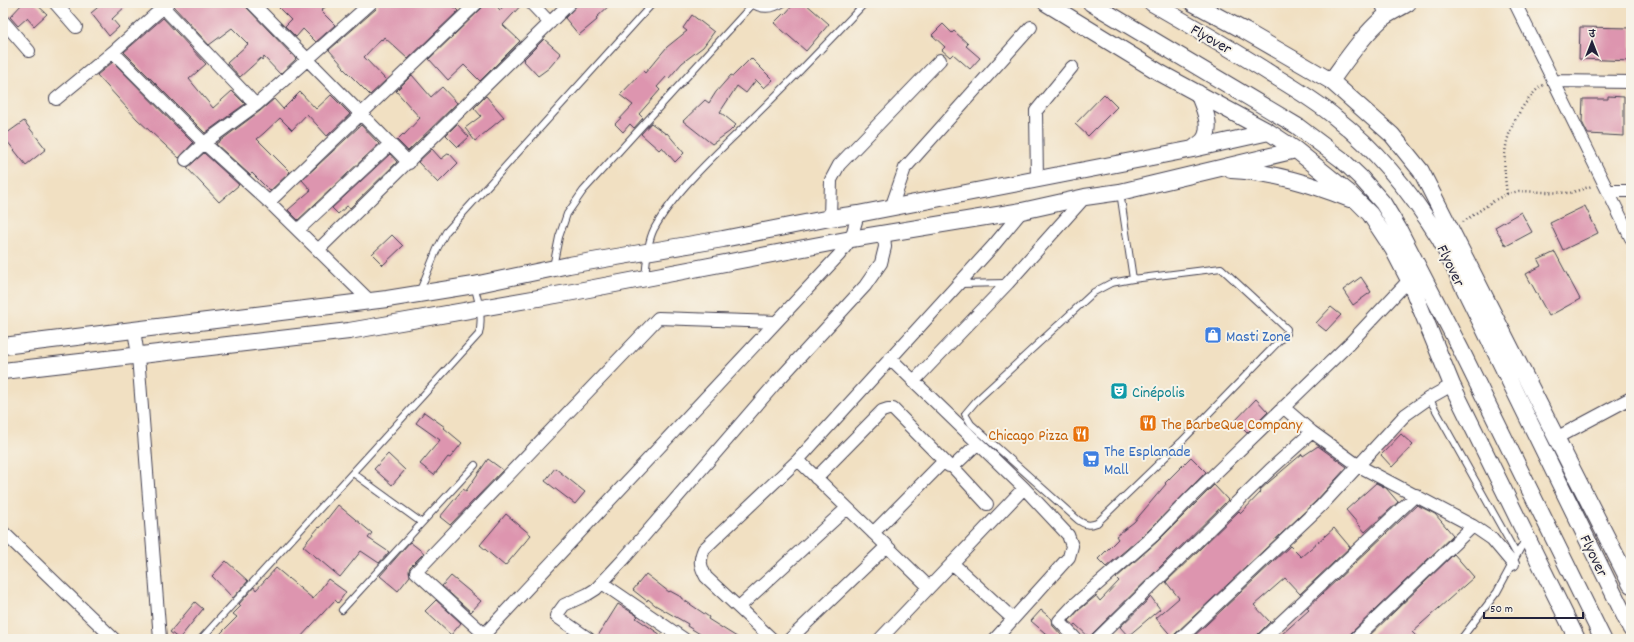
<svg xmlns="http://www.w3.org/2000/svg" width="1634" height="642" viewBox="0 0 1634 642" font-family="Dekko,'Playpen Sans Deva',sans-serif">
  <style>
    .building { fill: #dd95af }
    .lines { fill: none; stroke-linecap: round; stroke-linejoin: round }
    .lane-casing { stroke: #413e4f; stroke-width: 8 }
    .street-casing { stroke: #413e4f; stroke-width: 14 }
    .secondary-casing { stroke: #413e4f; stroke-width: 18 }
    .path { stroke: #413e4f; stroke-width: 2.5; stroke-dasharray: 1 3; stroke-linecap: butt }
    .lane { stroke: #fff; stroke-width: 6 }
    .street { stroke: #fff; stroke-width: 12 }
    .secondary { stroke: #fff; stroke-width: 16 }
    .labels { text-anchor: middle; stroke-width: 4; stroke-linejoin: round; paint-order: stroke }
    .street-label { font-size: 16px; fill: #22223b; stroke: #f7f3e8 }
    .shop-label { font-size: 16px; fill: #366cbe; stroke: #f7f3e8; text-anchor: start }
    .culture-label { font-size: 16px; fill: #0d838f; stroke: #f7f3e8; text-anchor: start }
    .food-label { font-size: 16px; fill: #c56008; stroke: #f7f3e8; text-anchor: start }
  </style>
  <rect width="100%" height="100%" fill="#f7f3e8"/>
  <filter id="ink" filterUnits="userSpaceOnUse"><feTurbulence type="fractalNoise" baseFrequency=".025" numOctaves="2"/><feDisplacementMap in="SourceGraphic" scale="8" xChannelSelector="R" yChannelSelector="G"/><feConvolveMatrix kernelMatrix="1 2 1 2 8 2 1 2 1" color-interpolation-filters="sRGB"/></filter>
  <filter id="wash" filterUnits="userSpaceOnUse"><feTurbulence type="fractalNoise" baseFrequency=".012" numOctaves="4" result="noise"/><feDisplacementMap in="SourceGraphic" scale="16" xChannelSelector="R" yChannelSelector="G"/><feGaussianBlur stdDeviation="0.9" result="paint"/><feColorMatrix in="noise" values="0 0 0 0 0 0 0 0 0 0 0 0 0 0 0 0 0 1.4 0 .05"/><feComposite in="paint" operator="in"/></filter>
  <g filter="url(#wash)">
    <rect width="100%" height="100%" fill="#f1e0c2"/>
    <g id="blocks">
      <path class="building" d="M23,3H35L47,14L34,26L27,18L18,26L10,17Z
        M103,3H129L112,19L119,27L109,36L91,13Z
        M175,3H245L247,8L296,59L280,74L264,57L262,60L261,58L240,77L227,63L248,44L232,28L209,45L174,7Z
        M285,3H330L321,11L335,25L316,42L303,29L296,37L285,26L291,20L279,8Z
        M378,3H450L458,11L408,59L384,37L382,40L381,39L364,57L386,80L370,95L343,68L344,67L329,50L376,9Z
        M484,3H494L500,10L506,3H523L503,25L520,41L480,81L464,65L448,80L429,59L482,8Z
        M579,3H612L596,18L597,20L579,35L565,18Z
        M795,3H805L829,24L806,51L774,23L784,13L785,14Z
        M692,15L714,32L703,47L682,63L669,78L667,76L657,87L660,90L639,114L643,118L634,128L630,124L623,132L615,124L633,105L620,95L643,71L645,73L667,47L687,31L683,28Z
        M163,18L206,64L189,79L213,108L232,91L245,104L205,133L124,52Z
        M943,24L952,33L954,31L968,44L966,46L980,58L970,69L953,54L950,57L942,50L945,47L932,35Z
        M1580,27L1631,28V61L1579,59Z
        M544,39L561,54L549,68L538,76L523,60Z
        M751,58L773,80L764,88L756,80L746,93L737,86L720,112L736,125L729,132L712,144L683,121L705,100L709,103L716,92L731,75L733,76Z
        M113,62L193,143L179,158L137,119L97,75Z
        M412,75L431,97L442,87L457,103L408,151L397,140L403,134L404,135L420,118L396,91Z
        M300,92L316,109L331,95L350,114L327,136L307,114L292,130L280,118L264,133L257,139L290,172L270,191L252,173L250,175L216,144L260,111L274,99L283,109Z
        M1104,94L1117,107L1088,136L1075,124Z
        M486,96L504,117L475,141L465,128L481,116L474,108Z
        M1608,96L1624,97V136L1588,134L1582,122L1583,99H1608Z
        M24,121L46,149L26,165L3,136Z
        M651,123L666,134L667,133L684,153L675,162L662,147L659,150L641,134Z
        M457,124L469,137L458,147L446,135Z
        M361,125L379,144L298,220L288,210L311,190L302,180Z
        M432,149L441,159L449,153L458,163L438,183L418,162Z
        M204,153L239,185L219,202L187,168Z
        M390,154L397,162L350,208L347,206L338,214L332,208Z
        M1585,206L1598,233L1563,250L1550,223Z
        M1521,212L1532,232L1506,246L1495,227Z
        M392,235L403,246L383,265L372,254Z
        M1555,252L1580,299L1549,316L1526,274L1541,266L1538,260Z
        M1361,277L1371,292L1353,305L1343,290Z
        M1331,307L1341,315L1326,331L1316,323Z
        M1256,399L1268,412L1247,433L1235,421Z
        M424,412L445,427L444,428L462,443L450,458L448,457L434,475L420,464L440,440L416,423Z
        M1401,434L1413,445L1392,467L1381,455Z
        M1318,446L1347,467L1316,501L1175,634L1173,638L1156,618L1179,598L1166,582L1239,511L1241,513L1261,492L1260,490L1269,482L1302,454L1303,456Z
        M388,454L405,470L392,485L374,469Z
        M1191,457L1206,472L1148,531L1106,567L1098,559L1118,539L1116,536L1134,522L1166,484L1165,483Z
        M488,459L503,470L450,525L440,517L463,489L466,491Z
        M555,468L585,492L575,504L545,481Z
        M1376,483L1386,488L1398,502L1365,532L1346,510Z
        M1214,485L1228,500L1092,634L1090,638L1075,624L1074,625L1069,621L1079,610L1096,596L1100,601L1119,581L1116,578L1158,541Z
        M338,505L372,533L368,538L389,552L379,563L361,551L340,577L303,546L319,527L320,528Z
        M1417,505L1435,514L1453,535L1350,634L1348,639H1274L1280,634L1281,635L1309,610L1307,608Z
        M506,514L531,535L505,566L480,545Z
        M1334,528L1350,547L1300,594L1285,578L1254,605L1270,622L1258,634L1256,639H1191L1290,546L1301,557Z
        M410,542L424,553L410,567L409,571L410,576L398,591L380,576Z
        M1454,554L1474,577L1412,632L1419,639H1366Z
        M226,561L248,581L233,598L212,576Z
        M276,568L313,599L328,579L346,592L338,603L335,600L299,639H215L237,617L233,614L241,606L239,604L254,587L256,590Z
        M646,574L669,592L670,591L681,597V598L709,617L708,619L740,639H697L700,634L687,626L688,624L655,605L648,599L647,601L633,590Z
        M451,576L481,601L471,612L442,586Z
        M1151,597L1160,609L1128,636L1120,627Z
        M436,600L461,623L451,635L425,611Z
        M195,602L203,609L179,639L170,632Z
        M618,604L638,616L636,618L667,639H596Z
        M1041,610L1052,619L1053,626L1063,637L1061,639H1052L1031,621Z"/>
    </g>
  </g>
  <g filter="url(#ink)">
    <use href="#blocks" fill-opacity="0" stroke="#413e4f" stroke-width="1"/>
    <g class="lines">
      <g class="lane-casing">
        <path id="lane" d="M750,3C761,11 773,10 784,3
          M1378,3L1383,16
          M1120,192L1133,279L1221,268L1287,329L1286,334L1181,442L1097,523C1089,526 1085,525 1078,520L971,424L965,414L976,401L1094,292L1111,283L1133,279
          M553,267L559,237L567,214L583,191L752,5
          M645,277C647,261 647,243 654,229C677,187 727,144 761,110C797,75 831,39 865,3
          M960,284L1006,283
          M419,293L437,249L446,232L653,3
          M1429,398L1517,555
          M353,473L422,523
          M342,610L475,465
          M201,639L479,334C483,317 479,303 474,285
          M1461,639L1497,592L1526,538"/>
      </g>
      <g class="street-casing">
        <path id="street" d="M55,3L76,27
          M252,3L409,163
          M531,3L550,23
          M1515,3L1631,238
          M163,7L256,105
          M3,21L29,51
          M113,52L204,143L269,202
          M1553,81L1631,82
          M56,99L113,52L168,3
          M186,160L204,143L256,105L371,3
          M1037,180L1036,111L1072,67
          M1608,191H1631
          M891,208L905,168L1031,27
          M830,218L831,180L839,165L940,60
          M298,230L390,144
          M318,250L570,3
          M370,301L269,202L477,3
          M134,330L138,356L160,639
          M890,358L1024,488L1068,535L1072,546L1069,557L995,639
          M913,382L1008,283L1085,197
          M1283,407L1312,432L1359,466L1473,526
          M1556,438L1631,398
          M798,460L929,587
          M952,466L987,504
          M816,478L882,411L888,409H893L949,466H954L977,444
          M3,532L114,639
          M873,533L944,461
          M952,563L1012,618
          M602,583L684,639
          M739,607L847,508
          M484,634L416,572L658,318L776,322
          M480,639L839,255L851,239L858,214
          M589,639L556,616L564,605L588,594L596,589L623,560L775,384L865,286L881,263L885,247L884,234
          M772,639L706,577C700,566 699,560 704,549L798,460L993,246L1022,211
          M790,639L887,546
          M880,639L1024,488
          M1076,639L1059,621L1074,605L1153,536L1192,496L1349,344L1409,280
          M1097,639L1270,470L1312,432
          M1180,639L1321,506L1405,415L1429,398L1452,385
          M1263,639L1416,495
          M1355,639L1473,526L1492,539L1513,564"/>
      </g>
      <g class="secondary-casing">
        <path id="secondary" d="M1046,3L1162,74L1269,132L1296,150L1348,192L1370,214L1393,249L1409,280L1452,385L1577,639
          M1091,3L1297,126L1341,159L1361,178L1383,203L1398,228L1461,350L1603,639
          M1152,3C1192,26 1232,49 1271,74C1294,88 1316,101 1336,118C1378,151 1412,194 1440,239L1631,629
          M1193,3L1245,31L1331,81L1392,135L1421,171L1631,585
          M1331,81C1347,59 1363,35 1384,17C1391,12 1400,8 1408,3
          M1193,149C1196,146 1200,144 1203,141C1214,128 1203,106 1198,93
          M1231,170C1273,172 1311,184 1350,199
          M3,346L387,299L474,285L569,265L723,239L830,218L858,214L1193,149L1269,132
          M3,371L349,331L573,292L851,239L1022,211L1085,197L1120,192L1296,150"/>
      </g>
      <path class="path" d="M1507,194C1502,157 1503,137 1524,105C1530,98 1535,89 1544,85
        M1463,222L1495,200L1507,194L1519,191L1570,193L1592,186"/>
      <use href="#lane" class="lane"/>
      <use href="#street" class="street"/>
      <use href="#secondary" class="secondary"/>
    </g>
  </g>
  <defs>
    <g id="shop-square" transform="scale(0.9)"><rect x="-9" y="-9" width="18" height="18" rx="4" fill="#3f7fe0" stroke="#f7f3e8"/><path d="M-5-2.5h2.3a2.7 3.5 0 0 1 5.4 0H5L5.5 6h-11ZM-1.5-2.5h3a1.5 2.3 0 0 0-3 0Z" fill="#fff"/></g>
    <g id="theatre-square" transform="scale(0.9)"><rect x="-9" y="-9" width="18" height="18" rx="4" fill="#0f9aa8" stroke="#f7f3e8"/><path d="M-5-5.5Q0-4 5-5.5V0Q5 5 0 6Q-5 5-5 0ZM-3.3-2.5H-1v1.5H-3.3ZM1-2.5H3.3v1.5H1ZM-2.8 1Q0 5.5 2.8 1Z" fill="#fff"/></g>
    <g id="restaurant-square" transform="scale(0.9)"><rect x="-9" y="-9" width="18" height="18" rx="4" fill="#e8710a" stroke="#f7f3e8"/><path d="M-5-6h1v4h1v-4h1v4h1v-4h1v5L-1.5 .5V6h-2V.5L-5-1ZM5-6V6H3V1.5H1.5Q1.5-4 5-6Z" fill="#fff"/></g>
    <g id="supermarket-square" transform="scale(0.9)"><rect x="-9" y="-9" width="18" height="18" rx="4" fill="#3f7fe0" stroke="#f7f3e8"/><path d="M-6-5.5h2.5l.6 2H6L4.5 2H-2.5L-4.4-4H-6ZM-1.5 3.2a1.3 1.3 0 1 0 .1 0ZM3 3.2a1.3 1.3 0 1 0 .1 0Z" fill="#fff"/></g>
  </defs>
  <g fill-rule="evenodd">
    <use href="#shop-square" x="1213" y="335"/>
    <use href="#theatre-square" x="1119" y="391"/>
    <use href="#restaurant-square" x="1148" y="423"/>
    <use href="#restaurant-square" x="1081" y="434"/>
    <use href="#supermarket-square" x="1091" y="459"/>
  </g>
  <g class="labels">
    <g class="street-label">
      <text transform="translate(1212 38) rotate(30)" y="6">Flyover</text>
      <text transform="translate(1452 265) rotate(64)" y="6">Flyover</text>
      <text transform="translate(1595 555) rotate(64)" y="6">Flyover</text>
    </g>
    <g class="shop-label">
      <text x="1226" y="341">Masti Zone</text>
      <text x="1104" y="456">The Esplanade<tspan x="1104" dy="18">Mall</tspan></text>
    </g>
    <g class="culture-label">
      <text x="1132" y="397">Cinépolis</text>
    </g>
    <g class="food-label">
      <text x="1161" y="429">The BarbeQue Company</text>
      <text x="1068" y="440" text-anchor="end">Chicago Pizza</text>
    </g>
  </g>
  <rect width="1634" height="642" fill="none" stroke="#f7f3e8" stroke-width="16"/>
  <g transform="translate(1592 42)" stroke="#f7f3e8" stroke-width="3" paint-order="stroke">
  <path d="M0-3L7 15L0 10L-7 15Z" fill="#22223b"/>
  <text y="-6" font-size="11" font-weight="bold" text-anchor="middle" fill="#22223b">उ</text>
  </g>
  <path d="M1484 612v6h99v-6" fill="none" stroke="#22223b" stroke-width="2"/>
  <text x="1490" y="612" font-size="12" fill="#22223b" stroke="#f7f3e8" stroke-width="3" paint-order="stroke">50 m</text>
</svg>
